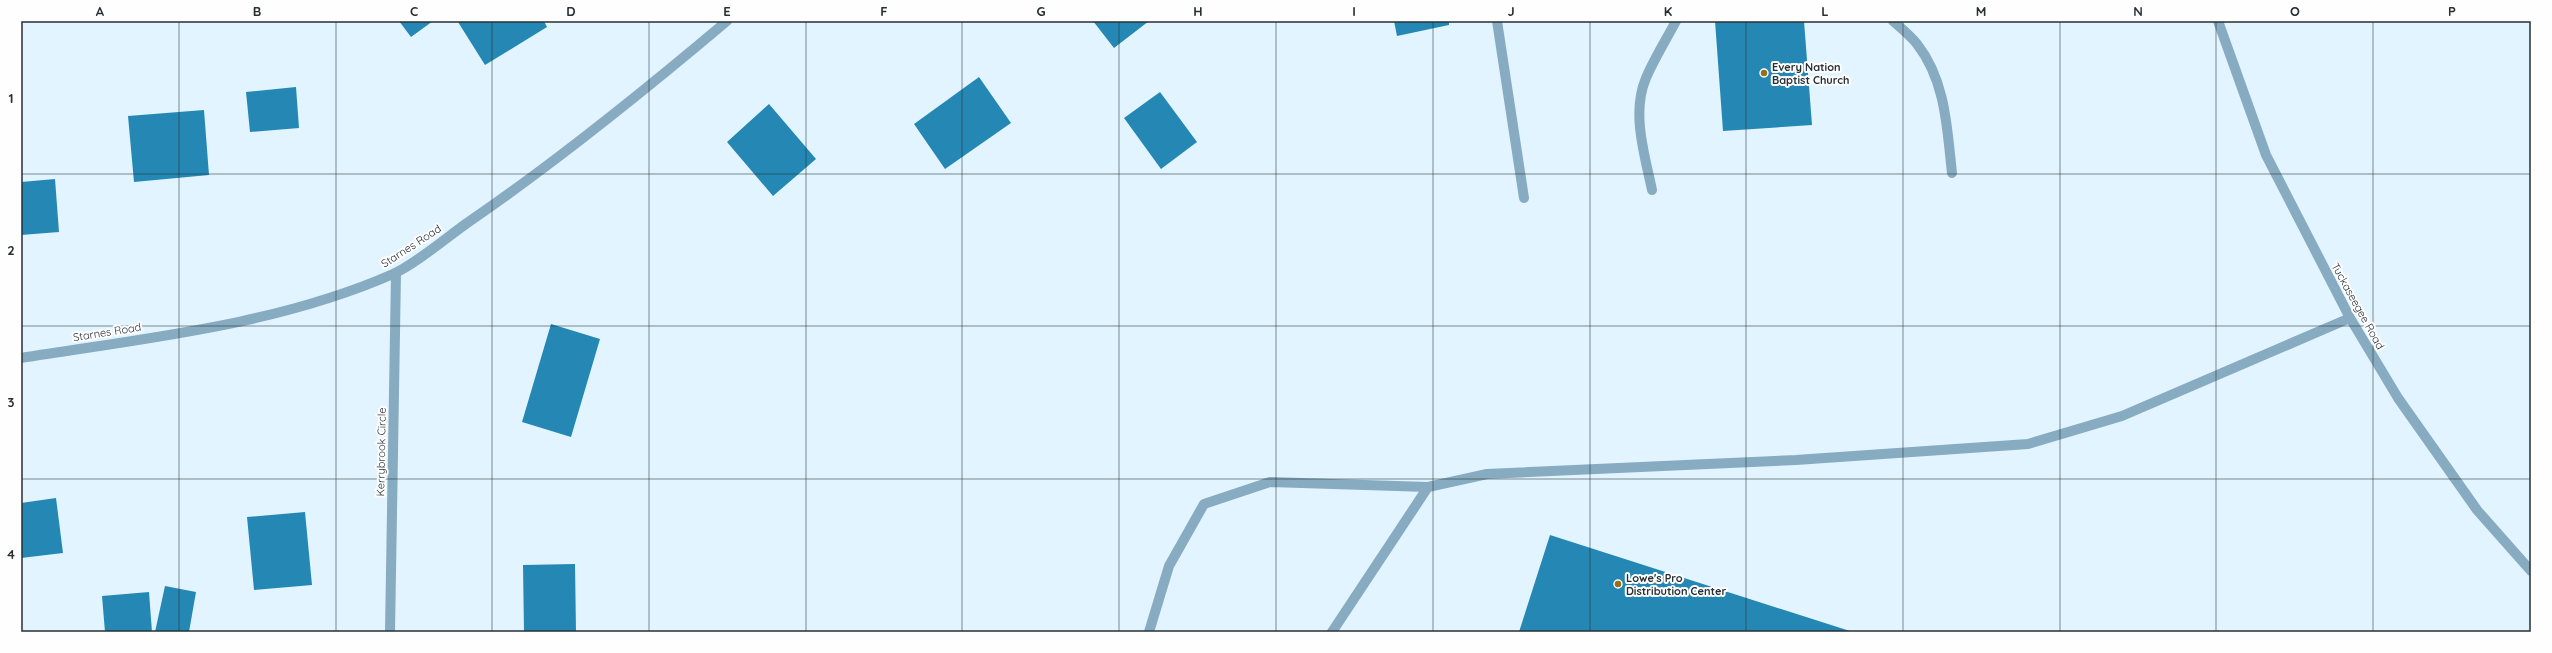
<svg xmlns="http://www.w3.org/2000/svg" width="2552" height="653" viewBox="0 0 2552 653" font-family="Quicksand,sans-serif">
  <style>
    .building { fill: #2588b4 }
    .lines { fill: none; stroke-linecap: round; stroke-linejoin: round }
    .minor { stroke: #87abc0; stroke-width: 10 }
    .grid { fill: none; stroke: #273035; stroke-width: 1; stroke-opacity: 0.55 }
    .poi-dot { fill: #957019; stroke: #fefefe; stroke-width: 1.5 }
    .labels { text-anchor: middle; stroke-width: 4; stroke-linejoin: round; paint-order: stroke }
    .poi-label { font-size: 11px; font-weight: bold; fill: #273035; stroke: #fefefe; text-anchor: start }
    .street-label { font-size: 11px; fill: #273035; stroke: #fefefe }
    .neatline { fill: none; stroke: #273035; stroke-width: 1.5 }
    .grid-label { font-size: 13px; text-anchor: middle; font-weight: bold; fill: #273035 }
  </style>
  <rect width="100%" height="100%" fill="#e2f4ff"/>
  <path class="building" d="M399,21H433L411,37Z
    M460,21H544L547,27L485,65L458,22Z
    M1093,21H1149L1114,48Z
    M1394,21H1449V25L1397,36Z
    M1715,21H1804L1812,125L1723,131Z
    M979,77L1011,123L945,169L914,124Z
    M296,87L299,128L250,132L246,92Z
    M1160,92L1197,142L1161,169L1124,118Z
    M769,104L816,159L773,196L727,142Z
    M204,110L209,175L134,182L128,116Z
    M55,179L59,232L21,235V182Z
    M551,324L600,339L571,437L522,422Z
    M56,498L63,553L21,558V503Z
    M305,512L312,585L254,590L247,517Z
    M1550,535L1853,632H1519Z
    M575,564L576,632H524L523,565Z
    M165,586L196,592L189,632H155Z
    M149,592L152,632H105L102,596Z"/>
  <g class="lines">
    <path class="minor" d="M1497,21L1524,198
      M1893,21C1901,28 1911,36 1917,44C1946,81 1947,129 1952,173
      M2218,21L2266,155L2350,318L2398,398L2477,510L2531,571
      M1652,190C1645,156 1631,113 1646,78C1654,59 1666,40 1676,21
      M21,358C146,338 277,325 393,274C416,264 448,236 470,221C559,160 644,91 727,21
      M390,632L396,273
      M1149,632L1169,566L1204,504L1270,482L1428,487
      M1332,632L1428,487L1487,474L1796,460L2028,444L2122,416L2350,318"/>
  </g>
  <path class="grid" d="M179,21V632M336,21V632M492,21V632M649,21V632M806,21V632M962,21V632M1119,21V632M1276,21V632M1433,21V632M1590,21V632M1746,21V632M1903,21V632M2060,21V632M2216,21V632M2373,21V632M21,174H2531M21,326H2531M21,479H2531"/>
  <g class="poi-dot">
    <circle cx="1764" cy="73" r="4"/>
    <circle cx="1618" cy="584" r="4"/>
  </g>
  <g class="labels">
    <g class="poi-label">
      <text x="1772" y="71">Every Nation<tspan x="1772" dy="13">Baptist Church</tspan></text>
      <text x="1626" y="582">Lowe's Pro<tspan x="1626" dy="13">Distribution Center</tspan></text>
    </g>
    <g class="street-label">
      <text transform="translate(411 246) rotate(-33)" y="4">Starnes Road</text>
      <text transform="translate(2358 306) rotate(61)" y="4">Tuckaseegee Road</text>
      <text transform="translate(107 332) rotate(-9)" y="4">Starnes Road</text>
      <text transform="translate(381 452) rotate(-89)" y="4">Kerrybrook Circle</text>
    </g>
  </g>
  <rect width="2552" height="653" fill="none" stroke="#fefefe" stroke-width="44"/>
  <rect x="22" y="22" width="2508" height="609" class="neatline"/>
  <g class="grid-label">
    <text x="100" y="16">A</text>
    <text x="257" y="16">B</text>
    <text x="414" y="16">C</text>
    <text x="571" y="16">D</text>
    <text x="727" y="16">E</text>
    <text x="884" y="16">F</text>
    <text x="1041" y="16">G</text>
    <text x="1198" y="16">H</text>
    <text x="1354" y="16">I</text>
    <text x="1511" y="16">J</text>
    <text x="1668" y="16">K</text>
    <text x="1825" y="16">L</text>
    <text x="1981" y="16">M</text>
    <text x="2138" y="16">N</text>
    <text x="2295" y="16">O</text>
    <text x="2452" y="16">P</text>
    <text x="11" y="103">1</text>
    <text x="11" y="255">2</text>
    <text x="11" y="407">3</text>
    <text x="11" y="559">4</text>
  </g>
</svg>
